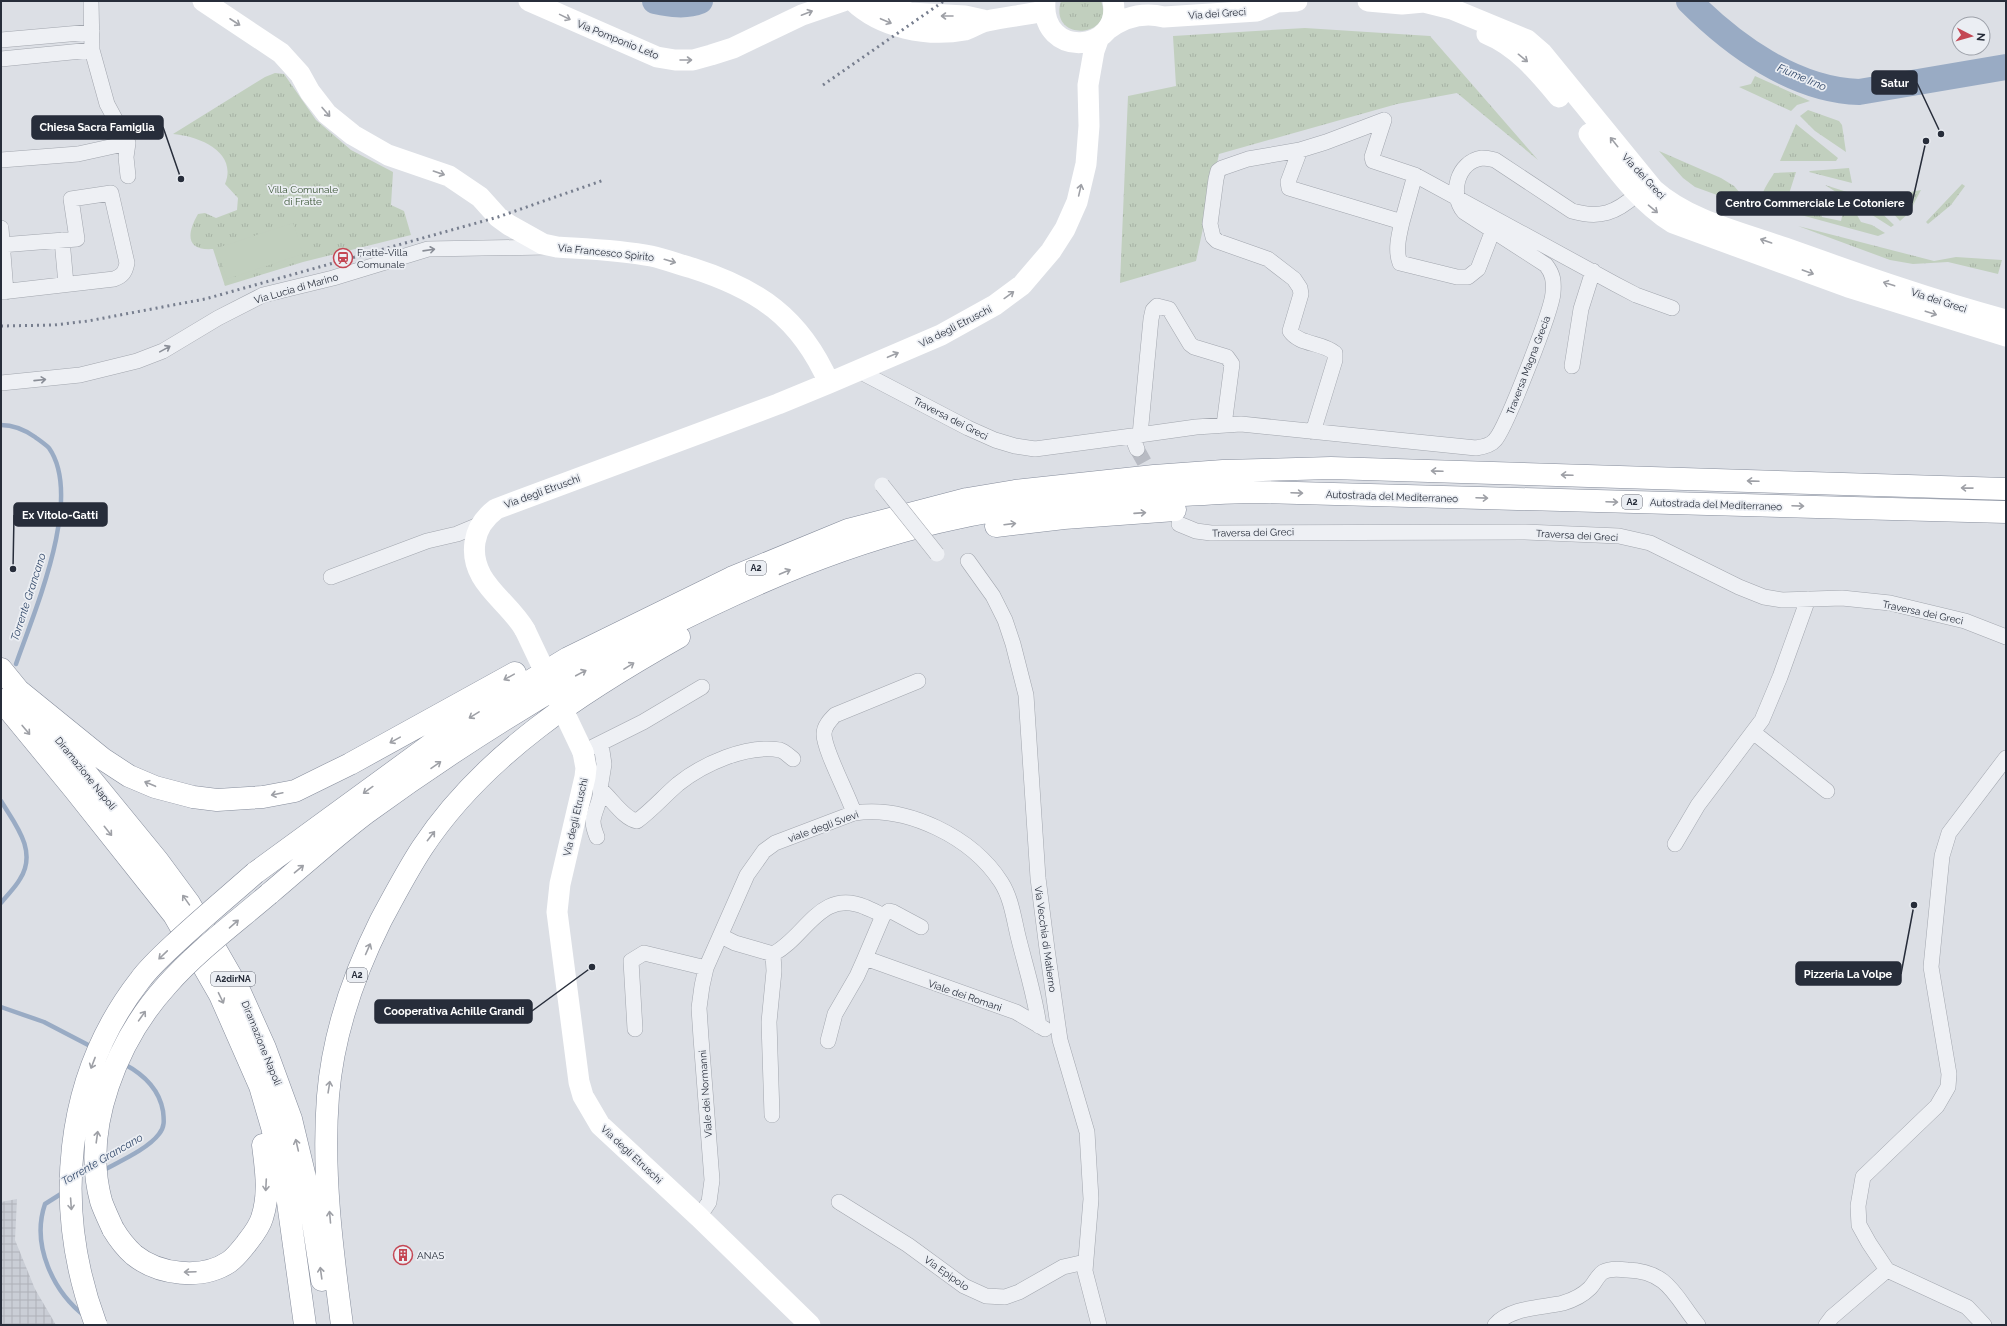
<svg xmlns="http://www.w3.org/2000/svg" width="2007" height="1326" viewBox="0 0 2007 1326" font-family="Raleway,sans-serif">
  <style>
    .industrial { fill: url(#industrial-grid) }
    .grass { fill: url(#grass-tufts) }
    .garden { fill: #c1cfbe }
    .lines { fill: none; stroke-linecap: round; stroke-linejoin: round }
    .stream { stroke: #99abc4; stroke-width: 4.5 }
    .river { stroke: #99abc4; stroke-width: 26 }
    .street-tunnel { stroke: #b8bbc3; stroke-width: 15; stroke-dasharray: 15 8; stroke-linecap: butt }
    .street-casing { stroke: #a2a6ae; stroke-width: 16 }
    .highway-casing { stroke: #858c9b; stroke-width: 23 }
    .street { stroke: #eef0f4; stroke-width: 15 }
    .secondary { stroke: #fff; stroke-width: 21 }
    .highway { stroke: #fff; stroke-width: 22 }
    .rail { stroke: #777e8e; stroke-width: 3; stroke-dasharray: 2 4; stroke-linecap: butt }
    .street-bridge-casing { stroke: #a2a6ae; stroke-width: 16; stroke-linecap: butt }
    .highway-bridge-casing { stroke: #858c9b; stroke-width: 23; stroke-linecap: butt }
    .street-bridge { stroke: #eef0f4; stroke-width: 15 }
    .secondary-bridge { stroke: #fff; stroke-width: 21 }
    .highway-bridge { stroke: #fff; stroke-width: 22 }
    .oneway { stroke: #9ea0a6 }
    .oneway2 { stroke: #8a8e97 }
    .labels { text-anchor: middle; stroke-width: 3.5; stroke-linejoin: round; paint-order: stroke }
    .shield { fill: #ebeef3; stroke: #626772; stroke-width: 1 }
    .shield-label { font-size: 9px; font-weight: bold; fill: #272d3a }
    .street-label { font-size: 10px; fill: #272d3a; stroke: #ebeef3 }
    .park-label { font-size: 10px; fill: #3a5535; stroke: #ebeef3 }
    .poi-label { font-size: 10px; fill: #272d3a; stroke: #ebeef3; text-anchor: start }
    .water-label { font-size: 11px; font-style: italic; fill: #344a6b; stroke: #ebeef3 }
    .leader { fill: none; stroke: #272d3a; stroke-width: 1.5 }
    .callout-dot { fill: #272d3a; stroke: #ebeef3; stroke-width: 1.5 }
    .callout { fill: #272d3a; stroke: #272d3a; stroke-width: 1.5 }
    .callout-label { font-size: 11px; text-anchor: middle; font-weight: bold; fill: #fff }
  </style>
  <defs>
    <pattern id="industrial-grid" width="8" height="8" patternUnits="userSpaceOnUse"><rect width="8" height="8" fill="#caced6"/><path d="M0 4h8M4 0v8" fill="none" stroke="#aeb1b8"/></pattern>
    <pattern id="grass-tufts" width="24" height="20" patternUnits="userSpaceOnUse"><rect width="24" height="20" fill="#c1cfbe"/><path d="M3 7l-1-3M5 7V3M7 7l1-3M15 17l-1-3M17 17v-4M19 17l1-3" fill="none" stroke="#a6b2a4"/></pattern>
  </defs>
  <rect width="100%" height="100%" fill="#dcdfe5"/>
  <path class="industrial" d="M17,1199L15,1240L35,1289L56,1325H1V1202Z"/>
  <path class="grass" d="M1061,1H1101C1116,38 1048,43 1061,1Z
    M1305,28L1430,36L1538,160L1457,93L1397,104L1219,154L1196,261L1120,283L1128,96L1176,86L1173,36Z
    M275,73L284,74L316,120L351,150L393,172L391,205L404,211L411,235L303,262L225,286L213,249C185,251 187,233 198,214L205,213L216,218L237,210L238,198L225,184C238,152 199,136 173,134L265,77Z
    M1755,76L1810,101L1797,105L1791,111L1739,87L1751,84Z
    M1808,110L1839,121L1842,125L1846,152L1815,131L1800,116Z
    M1796,124L1838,158L1836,161H1780Z
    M1659,151L1721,178L1734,186L1753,208L1695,187L1683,178Z
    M1849,168L1852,183L1809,172L1810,171Z
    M1796,172L1788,197L1806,211L1816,194L1824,197L1821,214L1822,217L1841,221L1844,208L1857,215L1861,222L1872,225L1885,233L1878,236L1772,207C1769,205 1765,204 1763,202C1758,195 1771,179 1774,173Z
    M1962,184L1965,186L1951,205L1928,224L1926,222Z
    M1825,185L1866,198L1894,225L1891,227Z
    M1921,190L1909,213L1900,221L1878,197H1884L1897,209L1903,202L1900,194Z
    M1798,226L1934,261L1956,257L2002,260L1998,274L1948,262L1913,264L1890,260Z"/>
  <path class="garden" d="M293,223L303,254L227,279L217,248Z"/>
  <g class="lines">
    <path class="stream" d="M1,425C13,425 25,430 35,437C39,440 45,444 49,448C84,498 34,612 16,664
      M1,801C15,824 38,851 20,879C15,888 7,895 1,903
      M1,1007L44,1022L94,1048
      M102,1171C118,1162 148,1149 159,1134C165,1127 164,1120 163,1111C159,1088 143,1074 124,1064
      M64,1192L45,1204C31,1245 53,1292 86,1317"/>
    <path class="river" d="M655,1C670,4 685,7 700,1
      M1689,1C1733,45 1794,90 1859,92L2006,67"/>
    <path class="street-tunnel" d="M1137,449L1156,483"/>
    <g class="street-casing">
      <path id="street" d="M91,1L92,50L107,104L128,143L126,157L128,176
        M1,40L92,32
        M1,59L92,50
        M1384,120L1372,157L1373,161L1415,175L1615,284L1636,295L1672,308
        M1300,150L1288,182L1289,188L1402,222L1415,175
        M1,160L78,154L128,143
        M1402,222C1399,235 1395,250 1400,263L1457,277H1468L1478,269L1493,230
        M1,228L6,292
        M62,240L66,284
        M1,245L77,239L71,199L111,193L127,263C125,273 122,276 114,279L1,292
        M1572,366L1581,309L1593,271
        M857,370L968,428L995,440L1015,446L1035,449L1132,436L1137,449
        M1,383L80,375L137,361L163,351L218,318L263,295L333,278L428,249L547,247
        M1313,432L1335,360V353C1322,342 1299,345 1290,331L1301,294L1300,288L1294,279L1268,259L1217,241L1213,237L1210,224L1216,179L1218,171L1222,168L1248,159L1300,150L1326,142L1384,120
        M1140,435L1151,319L1153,310L1157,306L1169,309L1190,344L1194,347L1227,357L1232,364L1224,425
        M1132,436L1196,427L1241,424L1476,448C1483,447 1491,445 1495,440C1506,428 1552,310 1553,293C1554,281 1553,274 1546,265L1464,212C1449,194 1457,162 1482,158C1486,158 1491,159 1495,160L1572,211C1600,219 1616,213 1637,194
        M1179,524L1196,531L1211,533L1525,532L1619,536L1650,543L1739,587L1764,597L1782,600L1842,598L1890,603L1965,621L2006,637
        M968,561L993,596L1005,620L1013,644L1026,695L1038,878L1047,949L1060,1040L1087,1132L1091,1199L1085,1271L1099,1325
        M331,577L427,541L457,534L481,524
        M1753,732L1827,791
        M601,744L604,764L600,789C612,799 624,819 637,821C652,810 664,796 678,784C703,764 747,744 780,750C784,751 789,756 793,759
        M593,747L643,722L702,687
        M854,813C848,794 824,750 824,734C824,726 830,720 835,715L918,681
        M597,837C595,832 593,827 593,821C594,809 606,793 598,783
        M1675,844L1698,805L1762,720L1780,677L1808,599
        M882,916L889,911L893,912L921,927
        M721,936L735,943L773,954C806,937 820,888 865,907C871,910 880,912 882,918L865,958L1016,1012L1045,1029
        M635,1029L631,961L644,953L706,968
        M828,1041L835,1014L857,976L865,958
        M772,1115L769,1022L774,971L773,954
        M839,1202L908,1245L964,1286L986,1296L1005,1297L1019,1292L1063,1267L1085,1262
        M699,1217L709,1202L712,1180L701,1038L699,1008L702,986L706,968L747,875L764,851L775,843L854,813C907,805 972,837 1001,882C1012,899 1014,921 1019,940C1026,968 1035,996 1039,1026
        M1887,1270L1869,1243L1859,1225L1858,1206L1863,1177L1937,1106L1948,1087L1949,1074L1931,967L1942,856L1949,833L2006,758
        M1887,1270L1967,1307L1984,1325
        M1495,1325C1511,1307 1541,1308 1563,1303C1573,1300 1583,1295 1590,1288C1594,1284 1598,1275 1603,1272C1610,1268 1620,1269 1627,1270C1669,1271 1675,1297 1698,1325
        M1826,1325L1832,1317L1887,1270"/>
    </g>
    <g class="highway-casing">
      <path id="highway" d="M996,526L1064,518L1175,510
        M1,669L158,861L189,903L239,990L265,1048L291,1119L308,1190L322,1280
        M18,690L103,759L129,776L155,787L193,797L217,800L263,797L295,791L350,764L515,673
        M1,700L74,789L174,915L220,995L260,1086L272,1127L287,1195L305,1325
        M255,873L459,724L568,658L731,578L848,530L967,499L1015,491L1154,476L1223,471L1331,468L2006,489
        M269,894C301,867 333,838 366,813C458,746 554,686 655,633C751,584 851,540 957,518C1021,504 1088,500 1153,497C1188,495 1223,492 1258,492L2006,512
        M113,1229C119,1239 125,1247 134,1255C159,1275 202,1280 229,1262C236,1257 241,1250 246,1244C252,1236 259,1228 262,1218C270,1194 266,1169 263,1145
        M342,1325C332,1250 322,1172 328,1096C333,1035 354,974 381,920C394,896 407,871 422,848C484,754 583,691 679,637"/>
    </g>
    <use href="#street" class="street"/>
    <path class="secondary" d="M203,1L281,53L300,74L310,92L327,114L353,135L388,155L449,176L480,197L498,217L509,225L543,244L557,247C588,249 620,250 651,256C665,259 678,264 692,268C758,289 800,317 829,383
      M529,1L657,57L675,60H693L711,55L733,48L802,15L843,1
      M853,1C881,28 927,37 965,30C973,28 979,22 987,21C1007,17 1025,15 1044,11
      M877,1L910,13L965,16L983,20
      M1045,1C1040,60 1123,53 1113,1
      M1368,1L1402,4L1424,2L1452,9L1527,40L1542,53L1653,189C1689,221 1740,232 1785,248C1858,274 1931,300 2006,320
      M1107,30C1124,17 1143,12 1164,17L1257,11L1277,2L1297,1
      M1487,34C1517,46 1539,73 1559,97
      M1589,134C1615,167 1637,200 1673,223L1848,287L2006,336
      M525,630C508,600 469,582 475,542C477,528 484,518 496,509L778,404L829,383L941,335L995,305L1022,285L1051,251L1065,229L1077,202L1086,164L1089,126L1088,85L1094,51L1099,37
      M583,752L586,768L585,777L560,884L557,912L579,1082L583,1096L600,1125L699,1217L810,1325"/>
    <use href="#highway" class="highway"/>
    <path class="rail" d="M823,85L944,1
      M1,326L54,325L88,321L205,299L498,217L604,180"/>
    <g class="street-bridge-casing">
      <path id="street-bridge" d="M882,485L937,554"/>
    </g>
    <g class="highway-bridge-casing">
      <path id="highway-bridge" d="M113,1229C109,1220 104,1210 101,1201C81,1127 118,1039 167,985C197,951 235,923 269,894
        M96,1325C53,1210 63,1079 140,980C151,965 166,952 180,939C205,916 230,895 255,873"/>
    </g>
    <use href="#street-bridge" class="street-bridge"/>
    <path class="secondary-bridge" d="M525,630L583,752"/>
    <use href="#highway-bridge" class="highway-bridge"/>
  </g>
  <defs><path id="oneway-shaft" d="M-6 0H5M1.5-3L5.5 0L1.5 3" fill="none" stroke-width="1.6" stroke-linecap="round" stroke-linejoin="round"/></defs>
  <g class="oneway">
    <use href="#oneway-shaft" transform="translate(807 13) rotate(-21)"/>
    <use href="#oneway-shaft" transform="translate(947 16) rotate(-180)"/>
    <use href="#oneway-shaft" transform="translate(565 17) rotate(26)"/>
    <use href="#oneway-shaft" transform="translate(886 21) rotate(23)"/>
    <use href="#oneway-shaft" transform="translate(235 22) rotate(33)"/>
    <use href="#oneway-shaft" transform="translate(1523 58) rotate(39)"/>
    <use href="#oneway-shaft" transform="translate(686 60)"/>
    <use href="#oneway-shaft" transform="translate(326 112) rotate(49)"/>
    <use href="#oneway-shaft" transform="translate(1614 142) rotate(-129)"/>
    <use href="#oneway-shaft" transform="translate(439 173) rotate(19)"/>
    <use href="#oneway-shaft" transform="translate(1080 190) rotate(-77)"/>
    <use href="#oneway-shaft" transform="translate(1653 209) rotate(40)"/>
    <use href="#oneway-shaft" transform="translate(1766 241) rotate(-161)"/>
    <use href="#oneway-shaft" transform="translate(670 261) rotate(16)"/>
    <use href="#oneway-shaft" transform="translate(1808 272) rotate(20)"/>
    <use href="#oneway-shaft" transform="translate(1889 284) rotate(-162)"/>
    <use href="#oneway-shaft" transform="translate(1009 295) rotate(-36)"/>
    <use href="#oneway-shaft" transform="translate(1931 313) rotate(18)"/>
    <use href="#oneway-shaft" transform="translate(893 355) rotate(-23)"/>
    <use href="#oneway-shaft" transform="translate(1437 471) rotate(-178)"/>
    <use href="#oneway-shaft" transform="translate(1567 475) rotate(-178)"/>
    <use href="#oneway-shaft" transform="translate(1753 481) rotate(-178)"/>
    <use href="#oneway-shaft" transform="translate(1967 488) rotate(-179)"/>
    <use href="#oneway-shaft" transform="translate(1297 493) rotate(2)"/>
    <use href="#oneway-shaft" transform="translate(1482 498) rotate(2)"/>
    <use href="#oneway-shaft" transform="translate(1612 502) rotate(2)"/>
    <use href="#oneway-shaft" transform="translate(1798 506) rotate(2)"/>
    <use href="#oneway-shaft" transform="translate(1140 513) rotate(-4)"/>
    <use href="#oneway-shaft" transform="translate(1010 524) rotate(-7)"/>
    <use href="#oneway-shaft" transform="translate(785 572) rotate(-23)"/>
    <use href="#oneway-shaft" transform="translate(629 666) rotate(-32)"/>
    <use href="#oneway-shaft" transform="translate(581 673) rotate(-28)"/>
    <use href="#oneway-shaft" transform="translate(509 677) rotate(151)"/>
    <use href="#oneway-shaft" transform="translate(474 715) rotate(148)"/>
    <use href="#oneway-shaft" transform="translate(26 730) rotate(50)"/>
    <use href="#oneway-shaft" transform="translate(395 740) rotate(151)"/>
    <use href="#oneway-shaft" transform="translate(436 765) rotate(-35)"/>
    <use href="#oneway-shaft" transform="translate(150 784) rotate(-157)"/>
    <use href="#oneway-shaft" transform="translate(368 790) rotate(144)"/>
    <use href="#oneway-shaft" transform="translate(277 794) rotate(168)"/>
    <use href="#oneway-shaft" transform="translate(108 831) rotate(51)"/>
    <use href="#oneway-shaft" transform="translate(431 836) rotate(-52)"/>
    <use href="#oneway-shaft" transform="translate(299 869) rotate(-40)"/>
    <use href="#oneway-shaft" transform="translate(186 900) rotate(-125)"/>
    <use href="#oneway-shaft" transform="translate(234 924) rotate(-41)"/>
    <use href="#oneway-shaft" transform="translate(368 949) rotate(-66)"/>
    <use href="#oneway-shaft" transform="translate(163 955) rotate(136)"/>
    <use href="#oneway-shaft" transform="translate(221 998) rotate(64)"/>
    <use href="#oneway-shaft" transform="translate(142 1016) rotate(-55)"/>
    <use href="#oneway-shaft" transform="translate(93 1063) rotate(111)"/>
    <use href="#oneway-shaft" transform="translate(329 1087) rotate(-81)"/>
    <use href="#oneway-shaft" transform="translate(97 1137) rotate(-82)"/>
    <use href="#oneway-shaft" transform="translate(297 1145) rotate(-103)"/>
    <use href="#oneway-shaft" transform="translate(266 1185) rotate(93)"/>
    <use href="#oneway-shaft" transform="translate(71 1204) rotate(86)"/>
    <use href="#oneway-shaft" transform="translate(330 1217) rotate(-95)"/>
    <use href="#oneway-shaft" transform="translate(190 1272) rotate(178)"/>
    <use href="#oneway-shaft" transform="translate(321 1273) rotate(-98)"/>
  </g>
  <g class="oneway2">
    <use href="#oneway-shaft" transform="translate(429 250) rotate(-8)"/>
    <use href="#oneway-shaft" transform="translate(165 349) rotate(-29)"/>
    <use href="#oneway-shaft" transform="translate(40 380) rotate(-6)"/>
  </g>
  <defs>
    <g id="station-ring" transform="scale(1)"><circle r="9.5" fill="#ebeef3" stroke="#c44754" stroke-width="1.5"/><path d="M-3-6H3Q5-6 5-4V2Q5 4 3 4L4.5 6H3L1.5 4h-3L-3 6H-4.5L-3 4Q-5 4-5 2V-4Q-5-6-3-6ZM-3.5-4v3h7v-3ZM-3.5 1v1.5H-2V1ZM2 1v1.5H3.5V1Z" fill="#c44754"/></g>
    <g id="building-ring" transform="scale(1)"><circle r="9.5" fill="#ebeef3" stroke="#c44754" stroke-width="1.5"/><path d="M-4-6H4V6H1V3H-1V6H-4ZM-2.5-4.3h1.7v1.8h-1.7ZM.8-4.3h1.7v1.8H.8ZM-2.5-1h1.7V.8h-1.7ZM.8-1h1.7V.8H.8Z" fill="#c44754"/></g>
  </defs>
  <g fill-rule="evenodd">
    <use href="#station-ring" x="343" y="258"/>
    <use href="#building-ring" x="403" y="1255"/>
  </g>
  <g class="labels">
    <g class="shield">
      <rect x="1622" y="495" width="20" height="14" rx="3"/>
      <rect x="746" y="561" width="20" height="14" rx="3"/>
      <rect x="347" y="968" width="20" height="14" rx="3"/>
      <rect x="211" y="972" width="44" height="14" rx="3"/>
    </g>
    <g class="shield-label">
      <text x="1632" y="505">A2</text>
      <text x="756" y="571">A2</text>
      <text x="357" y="978">A2</text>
      <text x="233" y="982">A2dirNA</text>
    </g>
    <g class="street-label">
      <text transform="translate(1217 13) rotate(-4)" y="4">Via dei Greci</text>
      <text transform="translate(618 39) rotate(22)" y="4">Via Pomponio Leto</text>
      <text transform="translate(1644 176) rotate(47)" y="4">Via dei Greci</text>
      <text transform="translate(606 252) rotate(6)" y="4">Via Francesco Spirito</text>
      <text transform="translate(296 288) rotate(-16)" y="4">Via Lucia di Marino</text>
      <text transform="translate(1939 300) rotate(18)" y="4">Via dei Greci</text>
      <text transform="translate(955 326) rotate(-27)" y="4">Via degli Etruschi</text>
      <text transform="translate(1528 365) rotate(-69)" y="4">Traversa Magna Grecia</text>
      <text transform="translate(951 418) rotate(27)" y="4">Traversa dei Greci</text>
      <text transform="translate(542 491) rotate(-20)" y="4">Via degli Etruschi</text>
      <text transform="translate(1392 496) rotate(2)" y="4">Autostrada del Mediterraneo</text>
      <text transform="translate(1716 504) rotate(2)" y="4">Autostrada del Mediterraneo</text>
      <text transform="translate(1253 532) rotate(-1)" y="4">Traversa dei Greci</text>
      <text transform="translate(1577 535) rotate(3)" y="4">Traversa dei Greci</text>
      <text transform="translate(1923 612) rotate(12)" y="4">Traversa dei Greci</text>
      <text transform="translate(86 773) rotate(51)" y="4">Diramazione Napoli</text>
      <text transform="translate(575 817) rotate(-77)" y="4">Via degli Etruschi</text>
      <text transform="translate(823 826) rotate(-20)" y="4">viale degli Svevi</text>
      <text transform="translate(1046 939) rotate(82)" y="4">Via Vecchia di Matierno</text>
      <text transform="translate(965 995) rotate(19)" y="4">Viale dei Romani</text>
      <text transform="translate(262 1043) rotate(68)" y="4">Diramazione Napoli</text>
      <text transform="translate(705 1094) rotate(-94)" y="4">Viale dei Normanni</text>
      <text transform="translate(632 1154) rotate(43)" y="4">Via degli Etruschi</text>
      <text transform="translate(947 1273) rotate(35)" y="4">Via Epipolo</text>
    </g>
    <g class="park-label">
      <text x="303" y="193">Villa Comunale<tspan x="303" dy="12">di Fratte</tspan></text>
    </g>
    <g class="poi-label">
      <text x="357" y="256">Fratte-Villa<tspan x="357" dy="12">Comunale</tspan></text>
      <text x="417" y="1259">ANAS</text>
    </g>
    <g class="water-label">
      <text transform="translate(1802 77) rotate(23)" y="4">Fiume Irno</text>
      <text transform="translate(28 597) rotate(-72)" y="4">Torrente Grancano</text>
      <text transform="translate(102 1159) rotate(-30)" y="4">Torrente Grancano</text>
    </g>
  </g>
  <path class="leader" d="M1941 134L1917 83M181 179L163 127M1926 141L1912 203M13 569L14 515M1914 905L1901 974M592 967L532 1011"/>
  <g class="callout-dot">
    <circle cx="1941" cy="134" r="4"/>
    <circle cx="181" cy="179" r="4"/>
    <circle cx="1926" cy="141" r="4"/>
    <circle cx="13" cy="569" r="4"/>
    <circle cx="1914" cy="905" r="4"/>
    <circle cx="592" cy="967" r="4"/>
  </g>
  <g class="callout">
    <rect x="1872" y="71" width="45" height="23" rx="4"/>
    <rect x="32" y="116" width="131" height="23" rx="4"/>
    <rect x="1717" y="192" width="195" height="23" rx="4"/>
    <rect x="14" y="503" width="93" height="23" rx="4"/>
    <rect x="1796" y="962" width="105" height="23" rx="4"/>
    <rect x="375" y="1000" width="157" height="23" rx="4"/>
  </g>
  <g class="callout-label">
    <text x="1895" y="87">Satur</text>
    <text x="97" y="131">Chiesa Sacra Famiglia</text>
    <text x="1815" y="207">Centro Commerciale Le Cotoniere</text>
    <text x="60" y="519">Ex Vitolo-Gatti</text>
    <text x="1848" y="978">Pizzeria La Volpe</text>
    <text x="454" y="1015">Cooperativa Achille Grandi</text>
  </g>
  <rect width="2007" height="1326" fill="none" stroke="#272d3a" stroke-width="4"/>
  <g transform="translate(1971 36) rotate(96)"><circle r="19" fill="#ebeef3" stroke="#9da1a9"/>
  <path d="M0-3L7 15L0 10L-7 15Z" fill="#c44754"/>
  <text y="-6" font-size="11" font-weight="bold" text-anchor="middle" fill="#272d3a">N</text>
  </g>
</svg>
